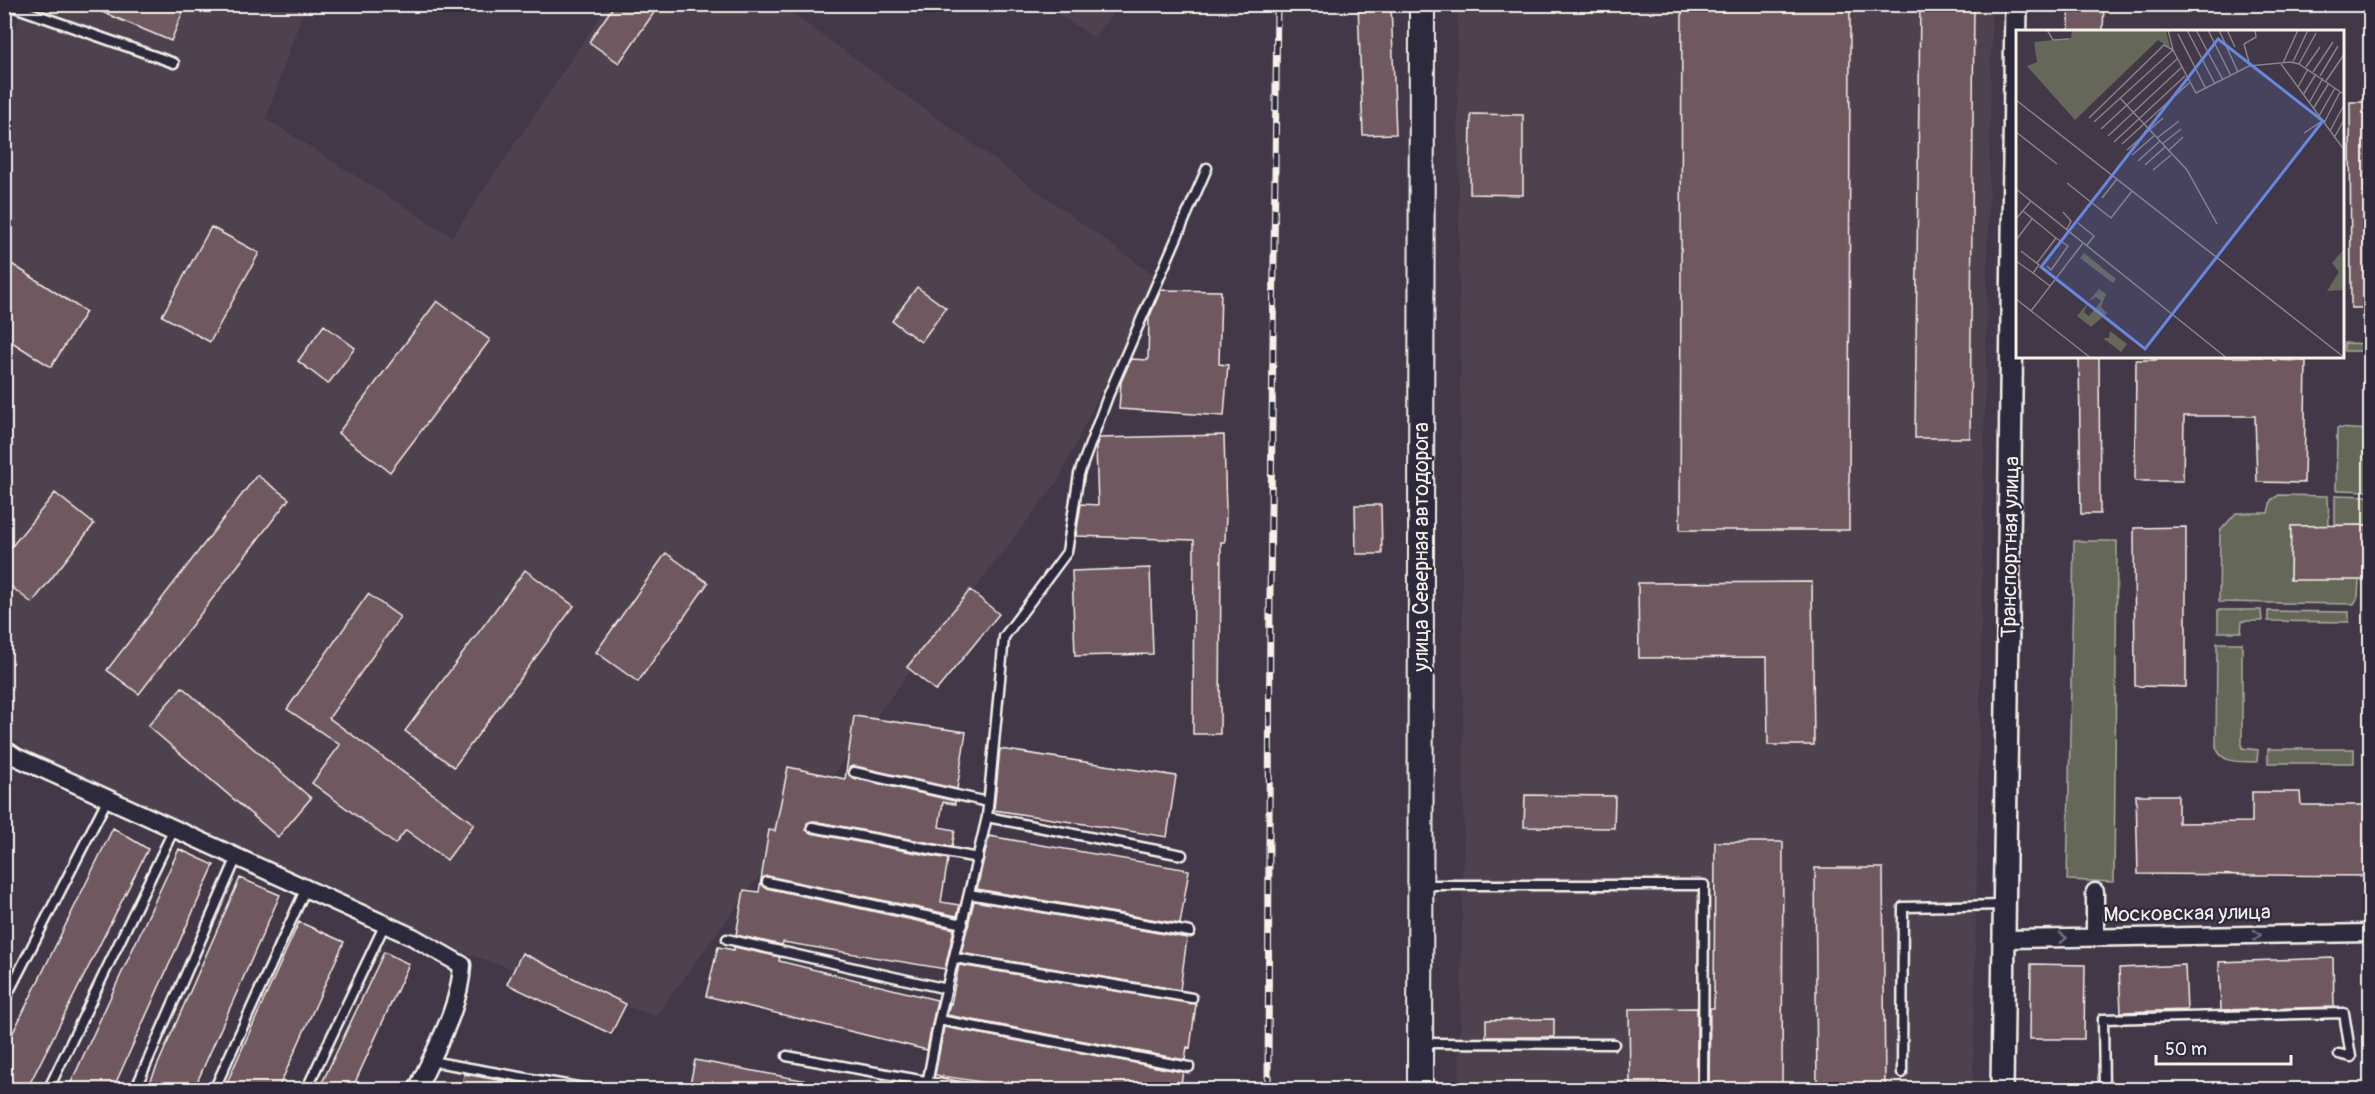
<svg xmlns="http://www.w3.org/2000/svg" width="2375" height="1094" viewBox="0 0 2375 1094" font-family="Pangolin,sans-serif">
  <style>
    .built { fill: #504250 }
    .green { fill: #656759; stroke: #acaca0; stroke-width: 1.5 }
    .building { fill: #705861; stroke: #f4f1e8; stroke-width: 1.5 }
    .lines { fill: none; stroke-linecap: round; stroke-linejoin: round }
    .service-casing { stroke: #f4f1e8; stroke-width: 13 }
    .minor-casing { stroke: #f4f1e8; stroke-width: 21 }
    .tertiary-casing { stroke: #f4f1e8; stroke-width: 26 }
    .secondary-casing { stroke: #f4f1e8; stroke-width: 28 }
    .service { stroke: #2f2a3d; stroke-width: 8 }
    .minor { stroke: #2f2a3d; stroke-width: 16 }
    .tertiary { stroke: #2f2a3d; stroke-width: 21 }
    .secondary { stroke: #2f2a3d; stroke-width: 24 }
    .rail-casing { stroke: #f4f1e8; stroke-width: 7 }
    .rail { stroke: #2f2a3d; stroke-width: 4.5; stroke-dasharray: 14; stroke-linecap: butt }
    .oneway { stroke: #747079 }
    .labels { text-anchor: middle; stroke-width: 4.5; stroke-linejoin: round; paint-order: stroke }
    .street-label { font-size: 21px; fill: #f4f1e8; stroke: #2f2a3d }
    .inset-road { fill: none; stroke: #898288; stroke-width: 1.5 }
    .view { fill: #6887de; fill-opacity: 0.15; stroke: #6887de; stroke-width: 3 }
    .inset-edge { fill: none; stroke: #f4f1e8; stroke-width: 3 }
  </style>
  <rect width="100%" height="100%" fill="#423848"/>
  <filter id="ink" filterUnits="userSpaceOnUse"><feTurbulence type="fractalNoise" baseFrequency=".0167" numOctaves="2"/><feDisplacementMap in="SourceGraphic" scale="12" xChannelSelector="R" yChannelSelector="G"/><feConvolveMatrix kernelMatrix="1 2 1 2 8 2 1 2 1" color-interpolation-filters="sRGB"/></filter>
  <g filter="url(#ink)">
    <path class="built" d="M23,5H305L266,119L452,237L608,5H781L1156,277L1058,481L890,698L656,1016L455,950L39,760L5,732L4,67Z
      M1045,5H1119L1094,38Z
      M1457,5H1992L1973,1089H1459L1464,821Z"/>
    <path class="green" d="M2344,343L2370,344V351H2344Z
      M2337,428L2370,430V491L2336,490Z
      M2279,495L2328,496L2329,526H2291L2290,579L2359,580L2358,597L2354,604L2219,602L2220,531L2236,513H2268L2271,500Z
      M2335,495L2370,496V525H2335Z
      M2074,541H2117L2114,882L2067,880Z
      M2218,610H2261L2262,621H2242L2241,632H2218Z
      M2268,611L2349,612V622L2268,621Z
      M2217,643H2242V748L2258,750L2257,762C2241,761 2222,765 2216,747Z
      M2268,749H2354V763H2268Z"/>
    <path class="building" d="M83,4H186L171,41Z
      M615,4H660L619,63L589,42Z
      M1358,4H1391L1396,134L1363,135Z
      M1682,4H1850L1849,530H1680Z
      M1920,4H1974L1970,438H1915Z
      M2069,4H2104L2103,32H2069Z
      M2350,102H2370V308H2351Z
      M1471,114L1523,115V195L1470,194Z
      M211,227L259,253L210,342L162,316Z
      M4,259L86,312L51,367L4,337Z
      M917,287L946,308L921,342L892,321Z
      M1161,290L1221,291L1219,364L1228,365L1224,416L1119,409L1121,382L1131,359L1148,360L1149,318Z
      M437,301L490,340L390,472L338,433Z
      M324,325L355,348L328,384L298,361Z
      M2079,357H2099L2100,514H2081Z
      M2156,357H2273V360L2306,361L2304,483L2257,482L2255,416H2184L2183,481H2135L2136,360H2156Z
      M1224,435L1226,513L1225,542H1221L1220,734H1193L1194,540L1076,536L1081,504L1098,505L1096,447L1099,438Z
      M257,475L289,499L139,694L107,670Z
      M55,493L94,524L32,603L4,581V556Z
      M1355,505H1381L1382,554H1356Z
      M2370,525V580H2290L2291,526Z
      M2186,527V687L2135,686L2134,528Z
      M666,553L708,583L638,682L596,652Z
      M1150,568L1153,654L1075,656L1072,571Z
      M525,570L574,606L454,767L405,731Z
      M1812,582L1814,745H1768L1767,657L1639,658L1638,583Z
      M970,590L999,614L936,691L907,667Z
      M368,594L400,617L329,718L474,824L447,860L406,830L395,844L312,783L340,745L287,709Z
      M182,687L311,798L278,837L148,726Z
      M854,716L966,732L957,789L855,766L850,767L848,771L853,778L955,801V804L943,802L939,827L955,830L952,847L813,821L807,823L806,830L811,833L948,859L941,902L960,905L957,916L768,876L762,878L761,884L766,888L954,929L945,969L783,942L782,945L736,935L744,890L759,892L769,830L775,831L788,767L845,779Z
      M1000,749L1176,776L1167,837L994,810Z
      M2252,792H2300L2301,805H2370V876L2138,874L2136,795H2178V823L2252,822Z
      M1525,795L1615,796L1614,828L1524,827Z
      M113,828L148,849L27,1089H4V1051Z
      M989,836L1189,870L1180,924L977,889Z
      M1715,842H1783L1782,1089H1714V1083H1709L1710,1008H1714Z
      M179,849L214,865L113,1089H68Z
      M1815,868H1883L1885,1089H1817Z
      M240,878L280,895L194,1089H147Z
      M974,901L1187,938L1180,990L961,953Z
      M299,922L344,942L278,1089H224Z
      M718,947L734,950V947L780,957L779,961L937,1000L927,1050L706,996Z
      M384,952L409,964L352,1089H319Z
      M522,953L626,1004L611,1034L507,984Z
      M2333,958L2334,1007L2221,1010L2219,962Z
      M2031,964L2085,965L2084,1039H2030Z
      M959,965L1196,1004L1190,1048L1187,1047L1185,1060L947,1015L950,1003L951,1004Z
      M2185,965L2187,1010L2121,1012L2119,968Z
      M1697,1008V1083L1630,1084L1629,1009Z
      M1554,1019V1037H1486V1020Z
      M944,1027L1183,1072L1180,1089H1027L935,1075Z
      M695,1060L813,1082L812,1089H689Z
      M464,1074L509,1082L508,1089H462Z"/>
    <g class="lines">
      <g class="service-casing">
        <path id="service" d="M6,4L174,63
          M854,772L988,802
          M987,817L1182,855
          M812,827L978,858
          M767,882L963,924
          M1422,885H1704L1703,1090
          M969,894L1190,932
          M727,939L947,989
          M955,958L1192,998
          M4,1001L108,798
          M939,1020L1189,1067
          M1423,1043L1614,1044
          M787,1056L975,1090
          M430,1061L595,1090
          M1902,1073L1903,907L2004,905
          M48,1090L174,829
          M135,1090L237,857
          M214,1090L306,888
          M306,1090L385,924
          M926,1090L939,1020L987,817L1004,637L1067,552L1079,474L1108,396L1207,168
          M2104,1090L2103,1019L2344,1013L2351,1057L2339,1054"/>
      </g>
      <g class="minor-casing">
        <path id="minor" d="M4,749L16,757L413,937L462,965C460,1009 435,1049 417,1090
          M2095,892V937
          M2004,939L2370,933"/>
      </g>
      <g class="tertiary-casing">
        <path id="tertiary" d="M2002,1090L2016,4"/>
      </g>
      <g class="secondary-casing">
        <path id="secondary" d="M1420,1090L1422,4"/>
      </g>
      <use href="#service" class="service"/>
      <use href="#minor" class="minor"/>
      <use href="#tertiary" class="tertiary"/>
      <use href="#secondary" class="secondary"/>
      <g class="rail-casing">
        <path id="rail" d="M1268,1090L1270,594L1277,4"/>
      </g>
      <use href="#rail" class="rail"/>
    </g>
    <defs><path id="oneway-chevron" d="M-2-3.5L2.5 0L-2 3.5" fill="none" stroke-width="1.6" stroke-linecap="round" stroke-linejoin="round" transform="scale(1.5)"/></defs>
    <g class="oneway">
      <use href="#oneway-chevron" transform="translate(2257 935) rotate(-1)"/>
      <use href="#oneway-chevron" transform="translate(2063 938) rotate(-1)"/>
    </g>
  </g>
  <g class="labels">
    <g class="street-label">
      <text transform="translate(1421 547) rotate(-90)" y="7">улица Северная автодорога</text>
      <text transform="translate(2010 547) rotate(-89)" y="7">Транспортная улица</text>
      <text transform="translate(2187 913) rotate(-1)" y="7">Московская улица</text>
    </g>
  </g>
  <g transform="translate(2016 30)">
    <rect width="328" height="328" fill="#423848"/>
    <path d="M56,0H150L154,18L142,10L59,90L11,36L21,32L18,12L55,8ZM328,219V260L311,261L323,242L316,233ZM68,223L100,249L97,253L64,228ZM83,259L90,264L85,277L91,283L75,297L61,286L72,273L68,282L73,286L82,275L85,271L80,267L73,271ZM94,301L111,314L105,322L87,308H93Z" fill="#656759"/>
    <path class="inset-road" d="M31,0L37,10L53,9M152,0L157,20L180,63L233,36L274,32L283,34L329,65M171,0L199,54M180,0L207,50M192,0L215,46M203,0L222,42M211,0L219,17M162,4L190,59M277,32L292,0M267,33L282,0M265,34L329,121M283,34L300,3M234,36L228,14L240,7L239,0M290,37L304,17M297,42L317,12M304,46L322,16M310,51L329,23M282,57L292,39M287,65L300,44M104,68L171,140L201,194M0,70L329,328M293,73L307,48M297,79L313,53M303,86L319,58M73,88L148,15L157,20L78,92M308,93L324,62M85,99L161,29M314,101L329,73M0,102L41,134M288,103L306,91M92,106L166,37M141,108L163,91M318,108L329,88M98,112L169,46M106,114L173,53M146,114L165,99M111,120L147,88M152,121L167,107M116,125L139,105M122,131L144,111M129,135L149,117M137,140L155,125M51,153L95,188L116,161M0,159L212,329M86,168L101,149M7,181L40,208L21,233M47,182L55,191L51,199M0,189L15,171M62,193L78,206L71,215M0,210L16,189M5,221L23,235L17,243L34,256M0,231L17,243M31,236L35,240L52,216L40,208M0,269L76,329M15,281L67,213"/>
    <path class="view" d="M202,9L307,91L129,319L25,237Z"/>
    <rect width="328" height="328" class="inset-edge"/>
  </g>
  <rect width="2375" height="1094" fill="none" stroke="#2f2a3d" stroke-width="24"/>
  <rect x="12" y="12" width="2351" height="1070" fill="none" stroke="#f4f1e8" stroke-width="2" filter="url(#ink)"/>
  <path d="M2156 1055v9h135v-9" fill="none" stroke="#f4f1e8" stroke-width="3"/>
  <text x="2165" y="1055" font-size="18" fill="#f4f1e8" stroke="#2f2a3d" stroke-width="4.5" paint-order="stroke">50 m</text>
</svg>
